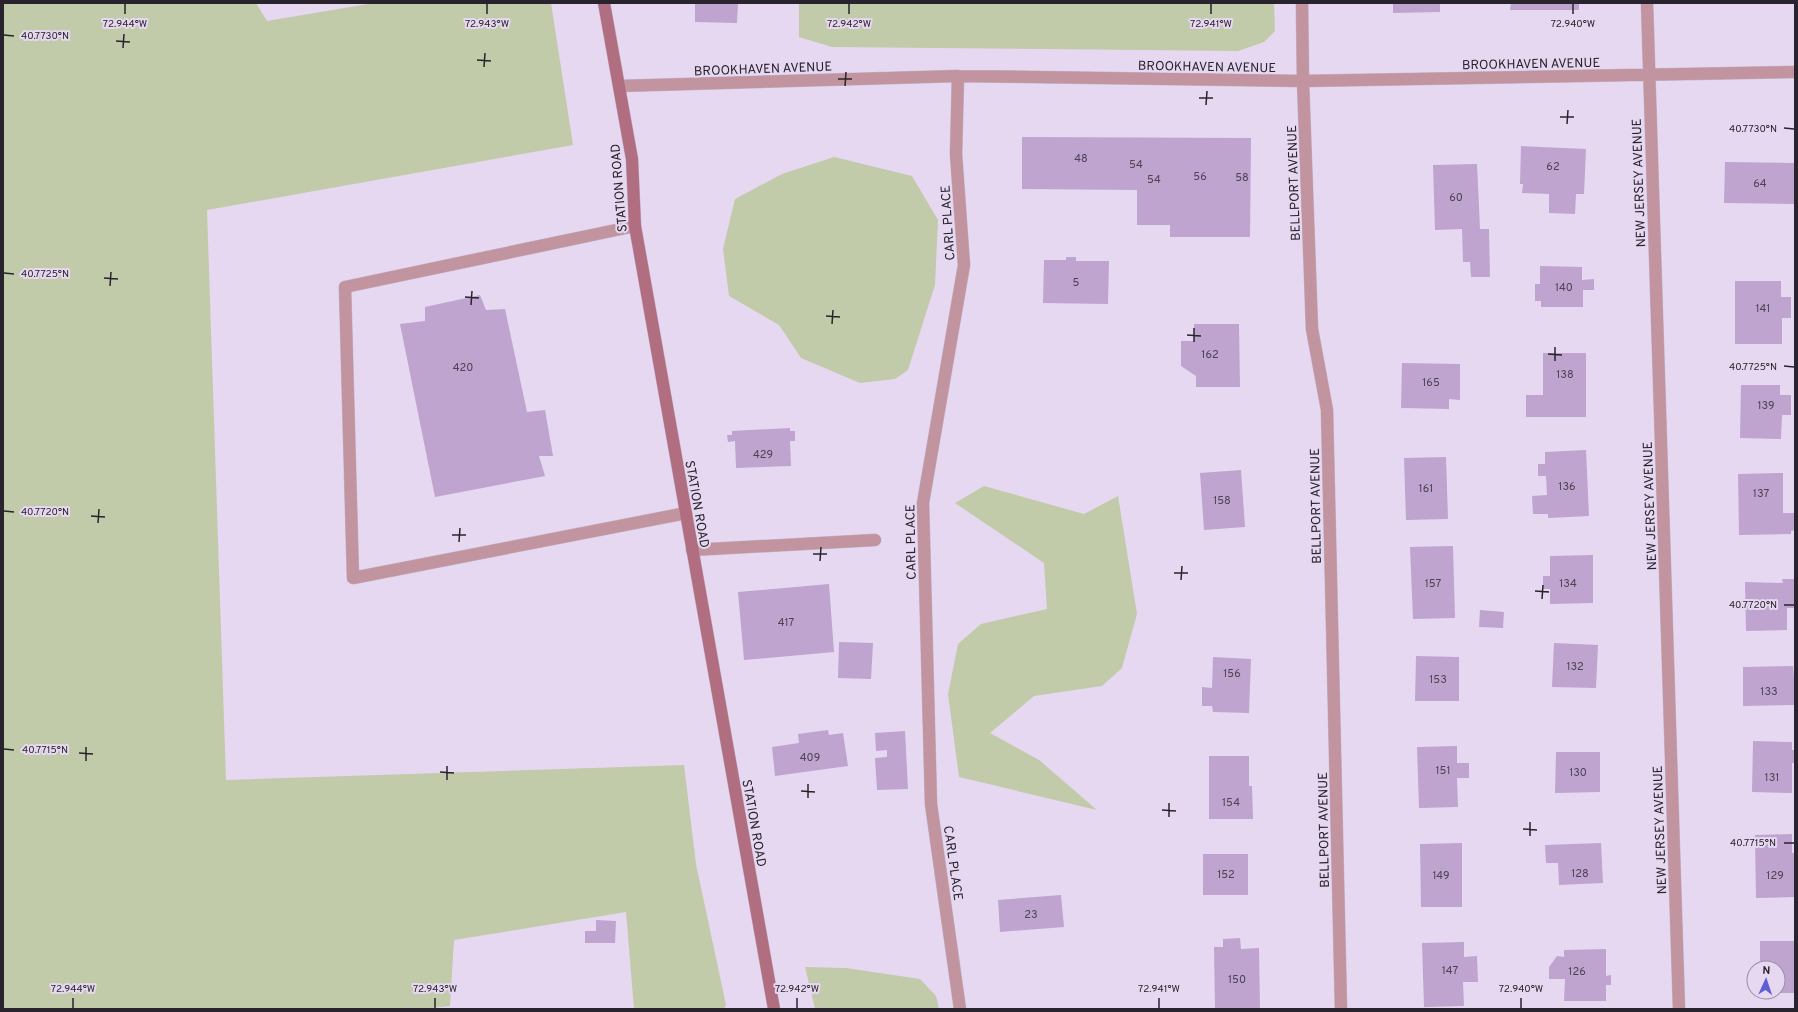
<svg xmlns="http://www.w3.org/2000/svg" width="1798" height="1012" viewBox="0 0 1798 1012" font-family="Overpass,sans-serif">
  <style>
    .green { fill: #c1caa9 }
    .building { fill: #bea4ce }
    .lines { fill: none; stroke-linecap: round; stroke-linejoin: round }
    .lane-casing { stroke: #c5b7ce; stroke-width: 13 }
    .street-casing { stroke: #c5b7ce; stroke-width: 13 }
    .secondary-casing { stroke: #c5b7ce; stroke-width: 13 }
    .lane { stroke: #c1949f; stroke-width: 12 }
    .street { stroke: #c1949f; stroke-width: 12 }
    .secondary { stroke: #b06e80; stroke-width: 12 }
    .ticks { fill: none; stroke: #28232c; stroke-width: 1.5 }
    .labels { text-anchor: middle; stroke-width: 4; stroke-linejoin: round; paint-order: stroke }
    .number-label { font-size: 11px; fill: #4e4354 }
    .street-label { font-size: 13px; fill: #28232c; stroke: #e7d8f1 }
    .ticks-label { font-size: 10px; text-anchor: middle; fill: #28232c; stroke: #e7d8f1; stroke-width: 4; stroke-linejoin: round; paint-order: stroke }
  </style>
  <rect width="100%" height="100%" fill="#e7d8f1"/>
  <path class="green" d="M3,3H256L267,21L374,3H551L573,145L207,210L226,780L684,765L696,864L726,1005L724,1009H634L626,912L454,940L450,1006L422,1009H3Z
    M799,3H1274L1275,31L1264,42L1238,51L832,47L799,37Z
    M834,157L912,176L938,220L935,285L908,370L895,379L860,383L801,358L779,325L729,296L723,249L735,199L782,174Z
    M984,486L1084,514L1118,496L1137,614L1122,668L1102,686L1034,696L990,733L1039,760L1097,810L959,777L948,694L958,644L981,624L1047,609L1044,563L955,503Z
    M805,967L846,968L920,979L936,996L939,1009H815Z"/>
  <path class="building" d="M695,3H738L737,23L695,22Z
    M1393,3H1440V12L1393,13Z
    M1511,3H1579V10H1510Z
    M1022,137L1251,138L1250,237H1170V225H1137V190L1022,189Z
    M1521,146L1586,149L1584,194H1576L1575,214L1549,213V194L1522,193L1523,184H1520Z
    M1725,162L1795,163V204L1724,203Z
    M1477,164L1480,229H1489L1490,277H1471L1470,262H1463L1462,229L1435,230L1433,165Z
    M1066,257H1076V261H1109L1108,304L1043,303L1044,260H1066Z
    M1540,266L1582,267V280L1594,279V290H1583V307H1541V301H1535V284H1540Z
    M1735,281H1781V297H1791V318H1782V344H1735Z
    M480,295L486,310L505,309L527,412L545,410L553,456H539L545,476L435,497L400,324L425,321V307Z
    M1194,324H1239L1240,387H1196V376L1181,366V341H1194Z
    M1543,353H1586V417H1526V395H1543Z
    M1402,363L1460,364V400L1449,399V409L1401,408Z
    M1741,385H1780V395H1791V415H1782L1781,439L1740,438Z
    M790,428V431H795V441H790L791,466L736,468L735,441L728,442L727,435H732V431Z
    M1586,450L1589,516L1548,518V514H1533L1532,496L1547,495L1546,476H1538V464H1545V452Z
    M1446,457L1448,519L1406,520L1404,458Z
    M1241,470L1245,527L1204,530L1200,473Z
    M1783,473V513H1795V530L1791,531V534L1739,535L1738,474Z
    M1453,546L1455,618L1413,619L1410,547Z
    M1593,555V603L1550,604V589H1543V576H1550V556Z
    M1782,579H1795V608H1787V630L1746,631L1745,582L1783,583Z
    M829,584L834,652L744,660L738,592Z
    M1480,610L1504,612L1503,628L1479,627Z
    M839,642L873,643L871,679L838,678Z
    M1554,643L1598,645L1596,688L1552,687Z
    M1416,656L1459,657V701H1415Z
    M1213,657L1251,659L1249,713L1213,712L1212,706H1202V687L1212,688Z
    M1793,666L1794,677H1795V705L1743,706V667Z
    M828,730L829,735L843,733L848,766L775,776L772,747L799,743L798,734Z
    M905,731L908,789L877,790L875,758L887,757V750L876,751L875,733Z
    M1753,741L1792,742V750H1795V763H1792V793L1752,792Z
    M1457,746V763H1469V778H1457L1458,807L1419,808L1417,747Z
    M1556,752H1600V792L1555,793Z
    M1209,756H1249V786H1252L1253,819H1209Z
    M1792,834V853H1795V897L1756,898L1755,835Z
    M1462,843V907H1421L1420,844Z
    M1601,843L1603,883L1559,885L1558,863H1546L1545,845Z
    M1203,854H1248V895H1203Z
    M1061,895L1064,927L1000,932L998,900Z
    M596,920L616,921L615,943H585V931H596Z
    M1240,938L1241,949L1259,948L1260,1009H1215L1214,947H1223V939Z
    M1760,941H1795V993H1778V968H1760Z
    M1464,942V957L1477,956L1478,982H1463L1464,1006L1424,1007L1422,943Z
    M1606,949V976L1611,975V985H1606V1001H1564L1565,979H1549V967L1557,956L1564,957V950Z"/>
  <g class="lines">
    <g class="lane-casing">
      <path id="lane" d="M635,226L345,287L353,578L686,513
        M692,550L875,540"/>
    </g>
    <g class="street-casing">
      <path id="street" d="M1302,3L1303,81L1312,329L1327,410L1341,1009
        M1647,3L1679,1009
        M958,76L956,154L964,265L923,503L931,804L960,1009
        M619,86L958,76L1303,81L1795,72"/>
    </g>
    <g class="secondary-casing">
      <path id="secondary" d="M604,3L632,159L635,226L774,1009"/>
    </g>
    <use href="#lane" class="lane"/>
    <use href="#street" class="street"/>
    <use href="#secondary" class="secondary"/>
  </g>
  <path class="ticks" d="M125,14V4M487,14V4M849,14V4M1211,14V4M1573,14V4M4,35L14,36M116,41L130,42M123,48L124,34M477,60L491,61M484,67L485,53M838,79H852M845,86L846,72M1199,98H1213M1206,105L1207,91M1560,117H1574M1567,124L1568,110M1784,128L1794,129M4,273L14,274M104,278L118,279M110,286L111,272M465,297L479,298M471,305L472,291M826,316L840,317M832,324L833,310M1187,335L1201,336M1194,342V328M1548,354L1562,355M1555,361V347M1784,366L1794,367M4,511L14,512M91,516L105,517M98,523L99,509M452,535H466M459,542L460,528M813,554H827M820,561L821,547M1174,573H1188M1181,580L1182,566M1535,591L1549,592M1542,599L1543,585M1784,605H1794M4,749L14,750M79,753L93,754M86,761V747M440,772L454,773M447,780V766M801,791L815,792M808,798V784M1162,810L1176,811M1169,817V803M1523,829L1537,830M1530,836V822M1784,843H1794M73,1008V998M435,1008V998M797,1008V998M1159,1008V998M1521,1008V998"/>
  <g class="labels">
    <g class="number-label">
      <text x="1081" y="162">48</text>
      <text x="1136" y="168">54</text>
      <text x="1553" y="170">62</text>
      <text x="1200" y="180">56</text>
      <text x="1242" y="181">58</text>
      <text x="1154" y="183">54</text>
      <text x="1760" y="187">64</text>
      <text x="1456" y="201">60</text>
      <text x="1076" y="286">5</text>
      <text x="1564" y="291">140</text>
      <text x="1763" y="312">141</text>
      <text x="1210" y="358">162</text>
      <text x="463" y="371">420</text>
      <text x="1565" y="378">138</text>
      <text x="1431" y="386">165</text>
      <text x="1766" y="409">139</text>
      <text x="763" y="458">429</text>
      <text x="1567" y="490">136</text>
      <text x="1426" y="492">161</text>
      <text x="1761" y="497">137</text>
      <text x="1222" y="504">158</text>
      <text x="1433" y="587">157</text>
      <text x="1568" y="587">134</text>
      <text x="786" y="626">417</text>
      <text x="1575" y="670">132</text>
      <text x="1232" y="677">156</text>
      <text x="1438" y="683">153</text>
      <text x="1769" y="695">133</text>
      <text x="810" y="761">409</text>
      <text x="1443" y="774">151</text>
      <text x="1578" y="776">130</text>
      <text x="1772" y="781">131</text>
      <text x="1231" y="806">154</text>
      <text x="1580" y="877">128</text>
      <text x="1226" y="878">152</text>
      <text x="1441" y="879">149</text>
      <text x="1775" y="879">129</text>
      <text x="1031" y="918">23</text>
      <text x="1450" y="974">147</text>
      <text x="1577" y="975">126</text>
      <text x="1237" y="983">150</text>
    </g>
    <g class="street-label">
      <text transform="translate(1531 63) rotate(-1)" y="5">BROOKHAVEN AVENUE</text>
      <text transform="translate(1207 66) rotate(1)" y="5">BROOKHAVEN AVENUE</text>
      <text transform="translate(763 68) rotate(-2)" y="5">BROOKHAVEN AVENUE</text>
      <text transform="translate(1293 183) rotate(-92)" y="5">BELLPORT AVENUE</text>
      <text transform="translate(1638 183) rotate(-92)" y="5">NEW JERSEY AVENUE</text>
      <text transform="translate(618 188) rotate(-95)" y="5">STATION ROAD</text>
      <text transform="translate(947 223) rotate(-94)" y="5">CARL PLACE</text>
      <text transform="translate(698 504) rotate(80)" y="5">STATION ROAD</text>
      <text transform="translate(1315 506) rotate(-91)" y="5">BELLPORT AVENUE</text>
      <text transform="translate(1649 506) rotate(-92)" y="5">NEW JERSEY AVENUE</text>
      <text transform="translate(910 542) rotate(-91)" y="5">CARL PLACE</text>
      <text transform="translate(755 823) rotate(80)" y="5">STATION ROAD</text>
      <text transform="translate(1323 830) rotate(-91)" y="5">BELLPORT AVENUE</text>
      <text transform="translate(1659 830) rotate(-92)" y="5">NEW JERSEY AVENUE</text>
      <text transform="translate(954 863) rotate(82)" y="5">CARL PLACE</text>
    </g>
  </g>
  <g class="ticks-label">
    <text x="125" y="27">72.944°W</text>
    <text x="487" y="27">72.943°W</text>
    <text x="849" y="27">72.942°W</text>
    <text x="1211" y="27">72.941°W</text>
    <text x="1573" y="27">72.940°W</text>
    <text x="45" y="39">40.7730°N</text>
    <text x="1753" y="132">40.7730°N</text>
    <text x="45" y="277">40.7725°N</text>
    <text x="1753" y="370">40.7725°N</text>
    <text x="45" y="515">40.7720°N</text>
    <text x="1753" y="608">40.7720°N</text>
    <text x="45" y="753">40.7715°N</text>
    <text x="1753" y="846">40.7715°N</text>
    <text x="73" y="992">72.944°W</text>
    <text x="435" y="992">72.943°W</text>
    <text x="797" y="992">72.942°W</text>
    <text x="1159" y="992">72.941°W</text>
    <text x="1521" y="992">72.940°W</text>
  </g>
  <rect width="1798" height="1012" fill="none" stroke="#28232c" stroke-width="8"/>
  <g transform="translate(1766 980) rotate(3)"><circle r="19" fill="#e7d8f1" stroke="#9b90a2"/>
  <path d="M0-3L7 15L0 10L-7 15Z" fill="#5f5ed6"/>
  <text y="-6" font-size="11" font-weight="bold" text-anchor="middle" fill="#28232c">N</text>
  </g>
</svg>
